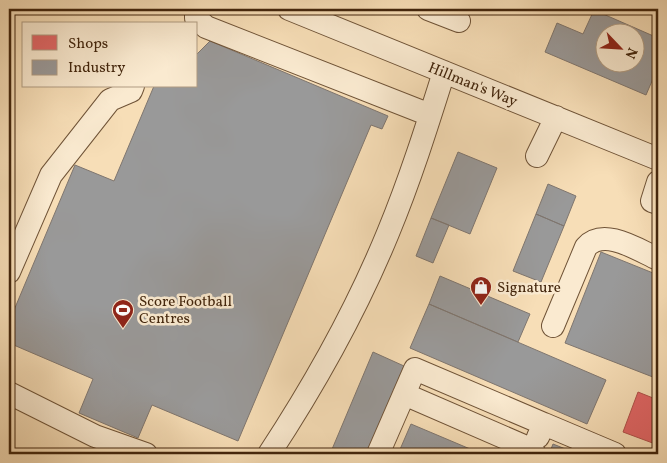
<svg xmlns="http://www.w3.org/2000/svg" width="667" height="463" viewBox="0 0 667 463" font-family="Vollkorn,serif">
  <style>
    .shops { fill: #e06666; stroke: #b1524b }
    .industry { fill: #999; stroke: #7f766f; fill-rule: evenodd }
    .lines { fill: none; stroke-linecap: round; stroke-linejoin: round }
    .minor-casing { stroke: #6f5337; stroke-width: 24 }
    .minor { stroke: #faead0; stroke-width: 22 }
    .labels { text-anchor: middle; stroke-width: 5; stroke-linejoin: round; paint-order: stroke }
    .street-label { font-size: 15px; fill: #42250c; stroke: #faead0 }
    .poi-label { font-size: 15px; fill: #42250c; stroke: #faead0; text-anchor: start }
  </style>
  <rect width="100%" height="100%" fill="#f7deb7"/>
  <filter id="stains"><feTurbulence type="fractalNoise" baseFrequency=".004" numOctaves="4"/><feColorMatrix values="0 0 0 0 .2 0 0 0 0 .09 0 0 0 0 .02 0 0 0 .5 -.17"/></filter>
  <radialGradient id="worn" r=".72"><stop offset=".6" stop-color="#630" stop-opacity="0"/><stop offset="1" stop-color="#630" stop-opacity=".3"/></radialGradient>
  <path class="shops" d="M638,392L658,400V445L623,432Z"/>
  <path class="industry" d="M594,10L658,38V67L646,95L545,52L557,23L583,34ZM604,32H634V62H604Z
    M210,41L388,116L382,129L371,125L238,441L152,405L138,438L79,413L93,379L9,343V322L75,165L114,181L154,86H196V55Z
    M458,152L497,168L470,234L431,218Z
    M548,184L576,196L564,226L536,214Z
    M536,214L564,226L541,282L513,271Z
    M431,218L449,225L433,263L416,256Z
    M601,252L658,275V379L565,343Z
    M440,276L530,314L518,342L429,304Z
    M429,304L606,380L587,424L410,348Z
    M373,352L404,366L367,454H330Z
    M411,424L482,454H398Z
    M553,444L578,454H549Z"/>
  <g class="lines">
    <g class="minor-casing">
      <path id="minor" d="M196,9V18L206,27L430,115
        M289,9L658,159
        M428,9L459,21
        M537,156L556,117
        M658,182L652,201L658,203
        M9,272L51,175L110,100L131,91L133,86
        M553,326L586,247C604,227 638,250 658,259
        M9,393L95,436L146,454
        M404,394L533,450
        M538,437L544,424L615,454
        M269,454C315,384 356,311 388,233C410,180 427,126 444,72
        M378,454L415,369L544,424"/>
    </g>
    <use href="#minor" class="minor"/>
  </g>
  <defs>
    <g id="shop-pin" transform="scale(1.125)"><path d="M0 17L-7.5 6A9.5 9.5 0 1 1 7.5 6Z" fill="#8f2418" stroke="#faead0"/><path d="M-5-2.5h2.3a2.7 3.5 0 0 1 5.4 0H5L5.5 6h-11ZM-1.5-2.5h3a1.5 2.3 0 0 0-3 0Z" fill="#fff"/></g>
    <g id="stadium-pin" transform="scale(1.125)"><path d="M0 17L-7.5 6A9.5 9.5 0 1 1 7.5 6Z" fill="#8f2418" stroke="#faead0"/><path d="M0-5a6.5 5 0 1 0 0 10a6.5 5 0 1 0 0-10ZM-3.5-1.8h7v3.6h-7Z" fill="#fff"/></g>
  </defs>
  <g fill-rule="evenodd">
    <use href="#shop-pin" x="481" y="287"/>
    <use href="#stadium-pin" x="123" y="310"/>
  </g>
  <g class="labels">
    <g class="street-label">
      <text transform="translate(473 84) rotate(22)" y="5">Hillman's Way</text>
    </g>
    <g class="poi-label">
      <text x="497" y="292">Signature</text>
      <text x="139" y="306">Score Football<tspan x="139" dy="17">Centres</tspan></text>
    </g>
  </g>
  <rect width="667" height="463" fill="none" stroke="#f7deb7" stroke-width="30"/>
  <rect x="10" y="10" width="647" height="443" fill="none" stroke="#42250c" stroke-width="2.5"/>
  <rect x="15" y="15" width="637" height="433" fill="none" stroke="#42250c"/>
  <rect x="22" y="22" width="175" height="65" fill="#faead0" stroke="#b09b82"/>
  <rect x="32" y="35" width="25" height="15" fill="#e06666" stroke="#b09b82"/>
  <text x="68" y="48" font-size="15" fill="#42250c">Shops</text>
  <rect x="32" y="60" width="25" height="15" fill="#999999" stroke="#b09b82"/>
  <text x="68" y="72" font-size="15" fill="#42250c">Industry</text>
  <g transform="translate(620 48) rotate(115)"><circle r="24" fill="#faead0" stroke="#b09b82"/>
  <path d="M0-4L9 19L0 12L-9 19Z" fill="#8f2418"/>
  <text y="-8" font-size="14" font-weight="bold" text-anchor="middle" fill="#42250c">N</text>
  </g>
  <rect width="100%" height="100%" filter="url(#stains)"/>
  <rect width="100%" height="100%" fill="url(#worn)"/>
</svg>
